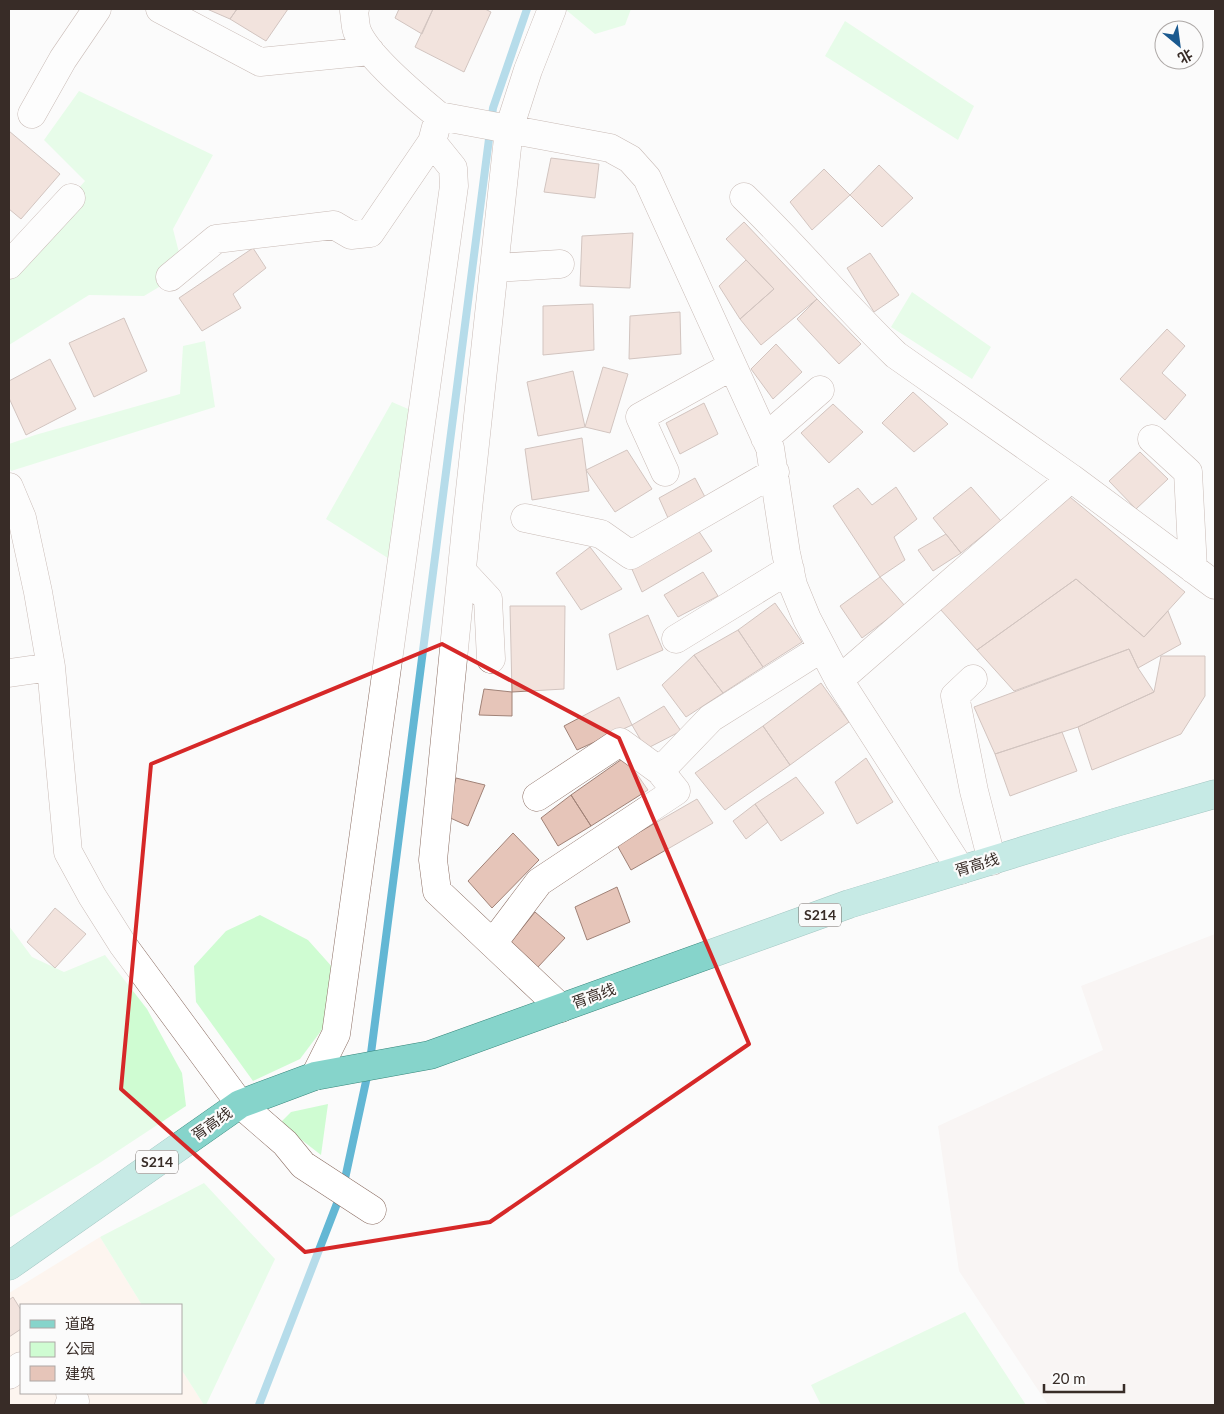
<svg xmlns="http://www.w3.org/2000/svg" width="1224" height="1414" viewBox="0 0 1224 1414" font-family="Lato,'Noto Sans SC',sans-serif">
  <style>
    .built { fill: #f5edea }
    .medical { fill: #feeee1 }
    .green { fill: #cffcd2 }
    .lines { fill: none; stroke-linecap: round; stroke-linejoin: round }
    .stream { stroke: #63b7d4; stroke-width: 8 }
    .building { fill: #e6c5b9; stroke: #a08277 }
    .minor-casing { stroke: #8b6d62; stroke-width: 29 }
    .major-casing { stroke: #37867b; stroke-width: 29 }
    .minor { stroke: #fff; stroke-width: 28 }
    .major { stroke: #86d4cb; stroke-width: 28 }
    .marked { fill: none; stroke: #d62828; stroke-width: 4; stroke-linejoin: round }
    .labels { text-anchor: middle; stroke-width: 4.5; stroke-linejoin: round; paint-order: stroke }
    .shield { fill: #fbfbfb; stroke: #726a67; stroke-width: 1 }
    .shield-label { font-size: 14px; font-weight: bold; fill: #382c27 }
    .street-label { font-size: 15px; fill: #382c27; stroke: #fbfbfb }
  </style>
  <rect width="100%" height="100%" fill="#fbfbfb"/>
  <path class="built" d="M1215,934V1405H1048L959,1271L938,1126L1103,1050L1081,986Z"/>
  <path class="medical" d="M100,1237L142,1305H21V1393H181V1369L204,1405H9V1293Z"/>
  <path class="green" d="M565,9H631L625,25L595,34Z
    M845,21L974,106L958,140L825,56Z
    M79,91L213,155L173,229L184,272L144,296L89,295L9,345V268L85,181L44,140Z
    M912,292L991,347L972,379L891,327Z
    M205,341L215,407L11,471L9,467V444L35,435L180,394L183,346Z
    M392,402L422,415L391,560L326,519Z
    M260,915L308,940L334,969L324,1027L300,1059L253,1081L196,1002L194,966L226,931Z
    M9,926L32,957L64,972L105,955L147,1009L182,1073L186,1106L98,1164L9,1218Z
    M328,1104L321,1155L280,1123L291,1112Z
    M204,1183L275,1259L206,1405H204L181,1369V1305H142L100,1237Z
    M965,1312L1026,1405H821L811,1385Z"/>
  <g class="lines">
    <path class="stream" d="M370,1061L493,108L527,9
      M259,1405L343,1188L368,1072"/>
  </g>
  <path class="building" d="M207,9H237L230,19Z
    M237,9H288L266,41L230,19Z
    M399,9H433L422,34L395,18Z
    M433,9H485L491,12L464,72L415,47Z
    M9,131L60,174L21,219L9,209Z
    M551,158L599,164L595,198L544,192Z
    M879,165L913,198L882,227L850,195Z
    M824,169L850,195L812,230L790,202Z
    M744,222L817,299L761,345L740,319L774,289L726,239Z
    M633,233L630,288L580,286L582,236Z
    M253,248L266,268L233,294L241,308L202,331L179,298Z
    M870,253L899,295L874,312L847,268Z
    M746,260L774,289L740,319L719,286Z
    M817,299L861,344L839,364L797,319Z
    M593,304L594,350L543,355V306Z
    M680,312L681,354L629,359L630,316Z
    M124,318L147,371L94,397L69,343Z
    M1167,329L1185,346L1162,373L1186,395L1165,420L1120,379Z
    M776,344L802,372L773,399L751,369Z
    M50,359L76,409L26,435L9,398V381Z
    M603,367L628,374L610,433L585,427Z
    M573,371L585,427L538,436L527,382Z
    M913,392L948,424L914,452L882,423Z
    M704,403L718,434L680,454L666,423Z
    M833,404L863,432L829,463L801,433Z
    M582,438L589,491L532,500L525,449Z
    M627,450L652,489L615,512L586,470Z
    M1140,452L1168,479L1136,509L1109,481Z
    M695,478L705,497L668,518L659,498Z
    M896,487L917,519L894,537L905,560L880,577L833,506L858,488L872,505Z
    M971,487L1001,521L961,553L933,518Z
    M1070,497L1185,592L1144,637L1076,579L977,650L940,609Z
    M698,530L712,551L642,592L631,567Z
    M946,534L961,553L933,571L918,550Z
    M590,547L622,589L581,610L556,573Z
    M703,572L718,596L678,617L664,595Z
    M880,577L905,606L862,638L840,606Z
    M1076,579L1144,637L1168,611L1181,644L1138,668L1129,649L1014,691L977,650Z
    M775,603L802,642L763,667L738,630Z
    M510,606H565L564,689L512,692Z
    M648,615L663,650L617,670L609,634Z
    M738,630L763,667L723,693L694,655Z
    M1129,649L1138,668L1154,692L1078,727L995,754L974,707Z
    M694,655L723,693L686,717L662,685Z
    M1161,656H1205V696L1181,734L1092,770L1078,727L1154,692Z
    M821,683L849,722L790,765L763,726Z
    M484,689L512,692V716L479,715Z
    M619,697L632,725L577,750L564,726Z
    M664,706L681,731L646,749L632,725Z
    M763,726L790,765L725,810L695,773Z
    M1062,732L1077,771L1010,796L995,754Z
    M625,757L648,790L591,826L571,795Z
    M866,758L893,802L857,824L835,782Z
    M796,777L824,813L781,841L755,804Z
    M456,778L485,785L468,826L446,816Z
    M571,795L591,826L558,846L541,818Z
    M697,799L713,823L631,870L617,845Z
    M755,804L768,822L746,839L733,821Z
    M513,833L539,860L492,908L468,881Z
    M617,887L630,922L587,940L575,907Z
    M55,908L86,934L55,968L27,942Z
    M535,912L565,938L538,967L511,942Z
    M13,1297L21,1310V1329L9,1337V1300Z"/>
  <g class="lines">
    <g class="minor-casing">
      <path id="minor" d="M160,9L260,62L370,51
        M355,9L354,11C355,17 355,25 357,31C367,56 417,98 439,116L610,148L630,159L647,178L770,448L786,553L793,585L807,619L839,680L961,870
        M552,9L528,70L509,129L467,518L433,860L437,891L561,1008
        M32,114L63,59L97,9
        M744,197C797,248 843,304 896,355L1071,478L1215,585
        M9,265L71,198
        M494,268L560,264
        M170,277L216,239L334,225L351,235L370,233L432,142L436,127
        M765,438L820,390
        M1152,439L1188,472L1193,569
        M665,472L640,417L732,366
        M9,487L22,518L38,592L51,667L68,852L92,896L123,945L240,1104L285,1143L303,1165L372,1210
        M525,518L601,534L631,555L775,472
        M462,571L488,599L491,659
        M676,639L790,569
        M9,673L51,667
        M973,679L955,696L974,791L992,861
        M839,680L1071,478
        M537,797L620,742L660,771
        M493,943L539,882L676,791L660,771L711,718L822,648
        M315,1076L336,1034L454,186L453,168L432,142
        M9,1375L21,1366
        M69,1405L75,1401L70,1393"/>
    </g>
    <g class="major-casing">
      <path id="major" d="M9,1266L240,1104L315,1076L430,1055L849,904L1117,822L1215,794"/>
    </g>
    <use href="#minor" class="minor"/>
    <use href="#major" class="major"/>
  </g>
  <path d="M0 0H1224V1414H0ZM442,644L619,738L749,1044L490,1222L305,1252L121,1089L151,764Z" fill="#fbfbfb" fill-opacity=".55" fill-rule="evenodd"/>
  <path class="marked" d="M442,644L619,738L749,1044L490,1222L305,1252L121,1089L151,764Z"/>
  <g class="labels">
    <g class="shield">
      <rect x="799" y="903.5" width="42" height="23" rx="4"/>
      <rect x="136" y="1150.5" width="42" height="23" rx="4"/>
    </g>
    <g class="shield-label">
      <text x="820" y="920">S214</text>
      <text x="157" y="1167">S214</text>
    </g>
    <g class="street-label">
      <text transform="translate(977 865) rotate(-17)" y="5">胥高线</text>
      <text transform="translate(594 996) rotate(-20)" y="5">胥高线</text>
      <text transform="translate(212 1124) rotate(-35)" y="5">胥高线</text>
    </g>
  </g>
  <rect width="1224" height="1414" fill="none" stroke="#382c27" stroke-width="20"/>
  <rect x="20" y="1304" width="162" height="90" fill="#fbfbfb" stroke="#ada8a6"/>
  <rect x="30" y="1320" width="25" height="8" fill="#86d4cb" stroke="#ada8a6"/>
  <text x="65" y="1329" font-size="15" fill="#382c27">道路</text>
  <rect x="30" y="1342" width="25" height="15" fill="#cffcd2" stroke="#ada8a6"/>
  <text x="65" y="1354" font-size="15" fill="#382c27">公园</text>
  <rect x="30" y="1366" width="25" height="15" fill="#e6c5b9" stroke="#ada8a6"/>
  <text x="65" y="1379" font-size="15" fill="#382c27">建筑</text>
  <g transform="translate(1179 45) rotate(151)"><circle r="24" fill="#fbfbfb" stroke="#ada8a6"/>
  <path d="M0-4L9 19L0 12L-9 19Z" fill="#1a598f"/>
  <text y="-8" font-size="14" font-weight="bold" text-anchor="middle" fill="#382c27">北</text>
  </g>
  <path d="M1044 1384v8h80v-8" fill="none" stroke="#382c27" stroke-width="2.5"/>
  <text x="1052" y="1384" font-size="15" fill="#382c27" stroke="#fbfbfb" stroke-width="4" paint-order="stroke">20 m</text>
</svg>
